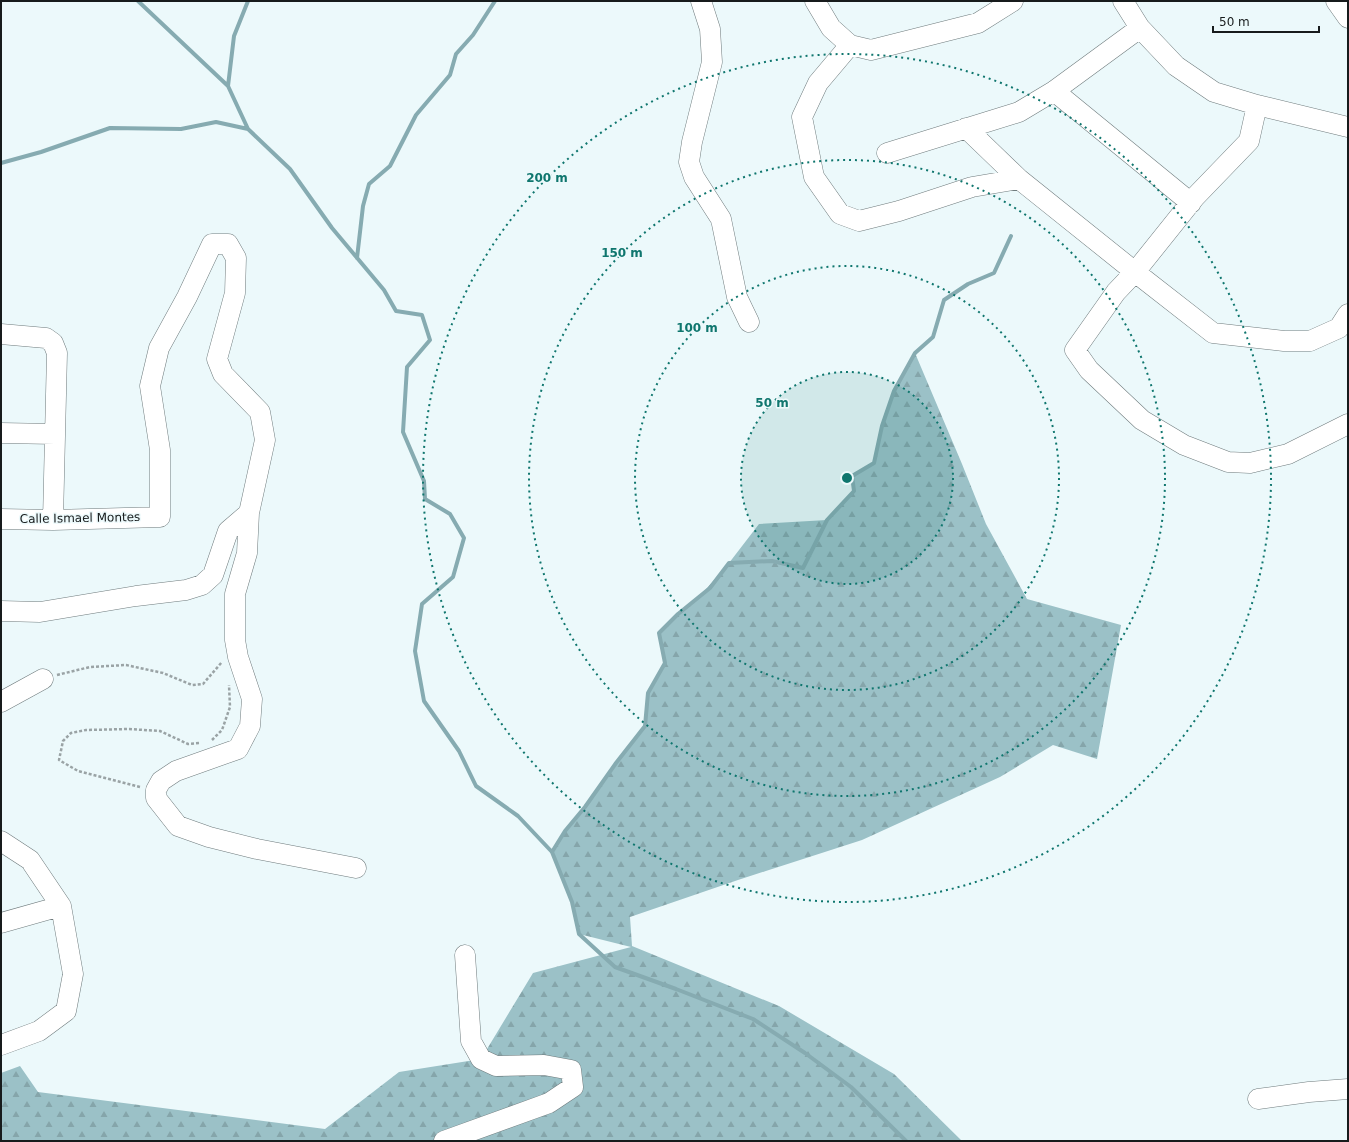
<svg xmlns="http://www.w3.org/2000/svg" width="1349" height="1142" viewBox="0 0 1349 1142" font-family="'DejaVu Sans',sans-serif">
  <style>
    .forest { fill: url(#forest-firs) }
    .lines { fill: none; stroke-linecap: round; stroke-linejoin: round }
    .stream { stroke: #86abb1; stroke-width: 4 }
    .minor-casing { stroke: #6f7b7d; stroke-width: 21 }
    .path { stroke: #9aa3a5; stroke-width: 2.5; stroke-dasharray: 3 2; stroke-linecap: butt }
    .minor { stroke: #fff; stroke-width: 20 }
    .ring { fill: none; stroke: #0f766e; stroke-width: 2; stroke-dasharray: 2 4 }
    .labels { text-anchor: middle; stroke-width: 3; stroke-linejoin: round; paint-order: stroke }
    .street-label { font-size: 12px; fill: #171b1c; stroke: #ecf9fb }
    .centre { fill: #0f766e; stroke: #ecf9fb; stroke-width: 2 }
    .ring-label { font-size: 12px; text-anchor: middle; font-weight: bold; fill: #0f766e; stroke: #ecf9fb; stroke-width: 3; stroke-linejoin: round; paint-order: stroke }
  </style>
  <defs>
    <pattern id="forest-firs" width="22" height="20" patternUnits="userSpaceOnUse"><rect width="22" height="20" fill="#9bc1c7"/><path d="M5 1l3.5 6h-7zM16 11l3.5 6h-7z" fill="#85a5aa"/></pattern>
  </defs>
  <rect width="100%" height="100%" fill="#ecf9fb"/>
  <path class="forest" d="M915,353L962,464L986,524L1027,599L1121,625L1097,759L1053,745L1000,777L862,840L738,880L630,917L632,946L779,1006L894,1074L962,1141H1V1073L20,1066L38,1092L325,1129L399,1072L481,1059L533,973L631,947L579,934L572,902L552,852L565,831L585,807L616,763L645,726L648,693L665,663L659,633L678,614L700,596L729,563L759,524L827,520L853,491L852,476L874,463L882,426L894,391Z"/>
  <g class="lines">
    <path class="stream" d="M138,1L228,86
      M248,1L234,36L228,86L248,129
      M1,163L41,152L110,128L181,129L216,122L248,129L290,169L332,228L384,290L396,311L422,315L430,340L407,367L403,432L424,481L425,499L450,514L464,538L453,577L422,604L415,651L424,701L459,751L476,786L518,816L552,852L572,902L579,934L615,967L676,989L753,1019L805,1053L851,1087L906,1141
      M357,258L363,206L369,184L390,166L416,115L450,75L456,54L473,35L495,1
      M552,852L565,831L585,807L616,763L645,726L648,693L665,663L659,633L678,614L710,588L729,563L772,561L803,568L827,520L854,491L852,476L874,463L882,426L894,391L915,353L933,337L944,300L968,284L994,273L1011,236"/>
    <g class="minor-casing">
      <path id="minor" d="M701,1L710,29L712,62L692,142L689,162L694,177L721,219L737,297L749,322
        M815,1L831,28L850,45L871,50L978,23L1013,1
        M1123,1L1140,28L1176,66L1214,92L1257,105L1348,127
        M1336,1L1348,18
        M850,45L818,83L802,117L814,177L840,214L859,221L899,211L972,187L1019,179L1140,276L1213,333L1284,341H1310L1339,328L1348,314
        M1054,91L1191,203
        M1257,105L1249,141L1195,197L1135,272L1116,292L1075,350L1089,370L1142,420L1184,445L1228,462L1250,463L1288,454L1348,424
        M966,128L1019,179
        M887,153L1019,112L1054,91L1140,28
        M1,334L46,338L53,343L57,353L53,520
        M1,433L55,434
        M249,513L247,553L235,594V640L238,657L252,699L250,726L238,749L176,771L161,781L156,790V798L178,826L209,837L257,849L356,868
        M1,519L53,520L160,517V450L150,386L159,348L187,297L212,244H228L236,258L235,293L217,359L223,374L260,412L265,440L249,513L228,531L213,575L202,585L186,590L136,596L40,612L1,611
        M1,702L43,679
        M1,841L30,860L61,906L73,974L66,1011L39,1031L1,1045
        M1,923L61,906
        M1258,1099L1309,1092L1348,1089
        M444,1141L549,1103L573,1087L571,1070L544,1065L496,1066L481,1059L471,1041L465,955"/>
    </g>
    <path class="path" d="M57,675L90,667L126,665L163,673L192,685L203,684L222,662
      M212,740L222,730L230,707L229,685
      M140,787L78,771L59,760L63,741L71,733L86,730L129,729L160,731L188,744L200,743"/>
    <use href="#minor" class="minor"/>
  </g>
  <circle cx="847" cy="478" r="106" fill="#0f766e" fill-opacity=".12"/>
  <g class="ring">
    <circle cx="847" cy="478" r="106"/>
    <circle cx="847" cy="478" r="212"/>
    <circle cx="847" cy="478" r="318"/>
    <circle cx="847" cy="478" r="424"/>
  </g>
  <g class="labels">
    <g class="street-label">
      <text transform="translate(80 518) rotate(-1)" y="4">Calle Ismael Montes</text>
    </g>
  </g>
  <circle cx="847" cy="478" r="6" class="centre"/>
  <g class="ring-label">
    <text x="547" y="182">200 m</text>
    <text x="622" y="257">150 m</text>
    <text x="697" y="332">100 m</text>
    <text x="772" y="407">50 m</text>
  </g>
  <rect width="1349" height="1142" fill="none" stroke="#171b1c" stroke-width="4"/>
  <path d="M1213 26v6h106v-6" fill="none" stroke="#171b1c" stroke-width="2"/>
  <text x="1219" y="26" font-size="12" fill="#171b1c" stroke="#ecf9fb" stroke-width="3" paint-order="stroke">50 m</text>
</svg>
